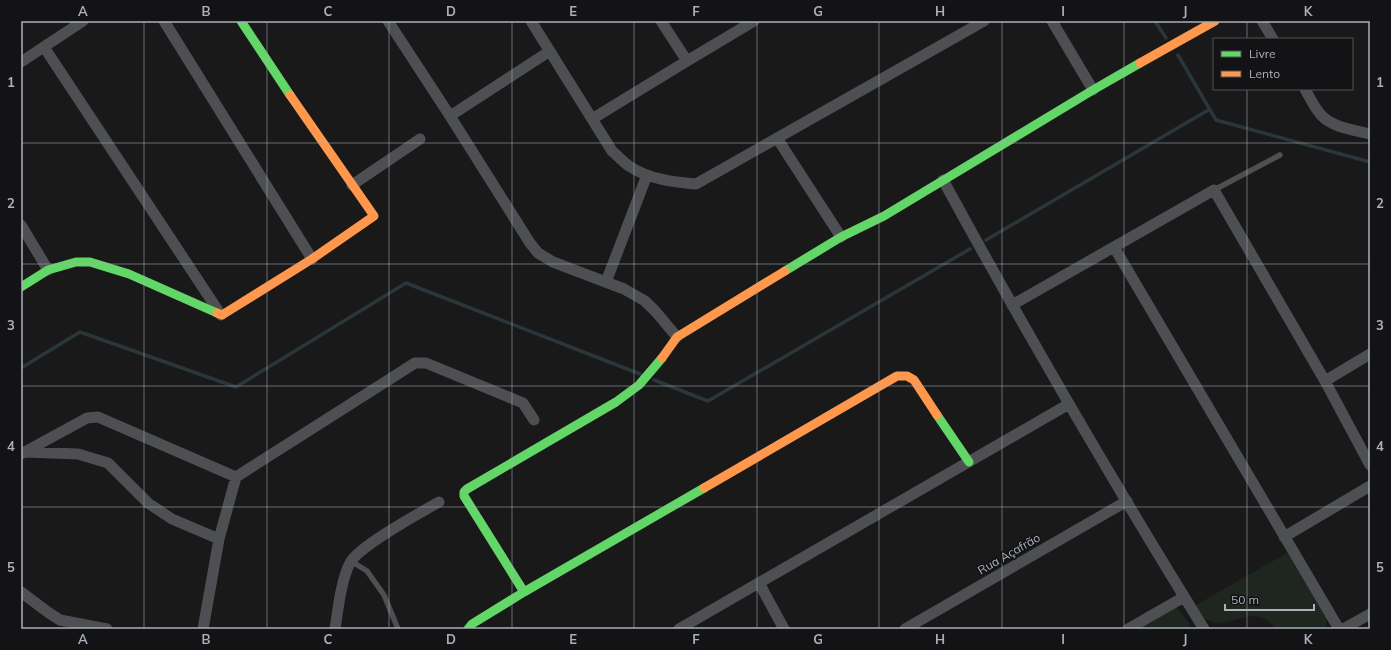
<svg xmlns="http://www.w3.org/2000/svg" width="1391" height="650" viewBox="0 0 1391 650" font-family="Mulish,sans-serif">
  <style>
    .green { fill: #1f261f }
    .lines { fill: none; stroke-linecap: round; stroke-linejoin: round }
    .stream { stroke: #2b363b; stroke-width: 3.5 }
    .lane { stroke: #4d4f52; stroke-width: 5.5 }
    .street { stroke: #4d4f52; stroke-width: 11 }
    .fast { stroke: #63d668; stroke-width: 9 }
    .slow { stroke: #ff974d; stroke-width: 9 }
    .grid { fill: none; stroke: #aab1ba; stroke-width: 1; stroke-opacity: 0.55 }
    .labels { text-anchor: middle; stroke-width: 3.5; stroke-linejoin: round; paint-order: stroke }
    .street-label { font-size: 12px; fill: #aab1ba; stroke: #131315 }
    .neatline { fill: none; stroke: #aab1ba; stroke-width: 1.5 }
    .grid-label { font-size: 13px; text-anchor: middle; font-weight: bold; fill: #aab1ba }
  </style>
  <rect width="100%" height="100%" fill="#191919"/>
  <path class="green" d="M1287,553L1327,618L1325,629H1276C1253,597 1224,638 1202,616C1200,613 1198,608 1196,605Z
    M1176,607L1188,622L1190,629H1137Z"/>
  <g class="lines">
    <path class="stream" d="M1155,21L1166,38
      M1178,55L1216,120L1370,162
      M986,240L1210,109
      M21,368L80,332L236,387L406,283L640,374
      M654,380L708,401L970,249"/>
    <path class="lane" d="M1214,190L1280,155
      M351,561L367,571L384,595L398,629"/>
    <path class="street" d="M164,21L312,259
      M388,21L450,116L530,243L538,253L553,262L624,289L645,301L656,312L677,337
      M531,21L612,151C618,156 623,162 629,166C648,179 673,182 696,184L984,21
      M661,21L687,61
      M1052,21L1093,90
      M1262,21L1273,39
      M44,47L221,315
      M21,62L83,21
      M1305,89C1310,98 1315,109 1322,116C1334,128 1355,130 1370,134
      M450,116L550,51
      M592,119L687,61L754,21
      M777,138L841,237
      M943,180C1026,332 1113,482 1204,629
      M352,185L420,139
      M21,225L48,270
      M1114,247L1339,629
      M606,282L647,175
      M1012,305L1214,190L1325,381L1370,465
      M1325,381L1370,354
      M25,452L78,454L108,463L148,503L172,519L219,539
      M21,454L87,418L98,417L236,477
      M1284,537L1370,486
      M759,583L784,629
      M21,592L49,613L60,620L107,629
      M203,629L219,539L236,477L415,363H426L523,403L534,420
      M335,629C338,610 341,580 350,563C359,546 420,513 439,502
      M679,629L1069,404
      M905,629L1127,501
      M1128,629L1184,597
      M1343,629L1370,614"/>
    <path class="fast" d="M241,21L290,95
      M785,271L841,237L884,216L1093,90L1140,63
      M21,287L48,270L76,262H90L129,274L217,313
      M937,415L969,462
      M524,592L464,496V492L467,489L616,402L639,385L662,358
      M468,629L472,624L524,592L704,488"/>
    <path class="slow" d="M1140,63L1215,21
      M217,313L222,315L312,259L374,216L290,95
      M662,358L677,337L785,271
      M704,488L897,376H907L914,380L937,415"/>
  </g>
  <path class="grid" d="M144,21V629M267,21V629M389,21V629M512,21V629M634,21V629M757,21V629M879,21V629M1002,21V629M1124,21V629M1247,21V39M1247,89V629M21,143H1370M21,264H1370M21,386H1370M21,507H1370"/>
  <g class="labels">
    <g class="street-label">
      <text transform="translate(1009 554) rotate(-30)" y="4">Rua Açafrão</text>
    </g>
  </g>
  <rect width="1391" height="650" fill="none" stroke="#131315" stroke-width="44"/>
  <rect x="1213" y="38" width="140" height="52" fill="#131315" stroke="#4f5257"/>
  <rect x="1221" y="51" width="20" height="6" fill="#63d668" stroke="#4f5257"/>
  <text x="1249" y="58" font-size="12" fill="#aab1ba">Livre</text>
  <rect x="1221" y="71" width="20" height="6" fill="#ff974d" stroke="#4f5257"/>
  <text x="1249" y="78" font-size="12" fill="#aab1ba">Lento</text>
  <path d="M1225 604v6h89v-6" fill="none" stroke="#aab1ba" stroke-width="2"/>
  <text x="1231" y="604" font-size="12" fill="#aab1ba" stroke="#131315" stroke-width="3" paint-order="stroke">50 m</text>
  <rect x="22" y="22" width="1347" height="606" class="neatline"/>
  <g class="grid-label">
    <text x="83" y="16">A</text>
    <text x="206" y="16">B</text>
    <text x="328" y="16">C</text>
    <text x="451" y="16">D</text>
    <text x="573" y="16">E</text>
    <text x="696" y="16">F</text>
    <text x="818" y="16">G</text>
    <text x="940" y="16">H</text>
    <text x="1063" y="16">I</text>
    <text x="1185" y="16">J</text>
    <text x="1308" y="16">K</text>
    <text x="11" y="87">1</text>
    <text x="1380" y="87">1</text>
    <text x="11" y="208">2</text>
    <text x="1380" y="208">2</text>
    <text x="11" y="330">3</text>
    <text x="1380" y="330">3</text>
    <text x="11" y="451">4</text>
    <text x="1380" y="451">4</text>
    <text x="11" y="572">5</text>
    <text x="1380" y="572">5</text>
    <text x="83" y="644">A</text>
    <text x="206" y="644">B</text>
    <text x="328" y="644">C</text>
    <text x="451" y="644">D</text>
    <text x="573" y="644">E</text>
    <text x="696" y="644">F</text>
    <text x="818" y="644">G</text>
    <text x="940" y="644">H</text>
    <text x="1063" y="644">I</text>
    <text x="1185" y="644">J</text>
    <text x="1308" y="644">K</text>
  </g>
</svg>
